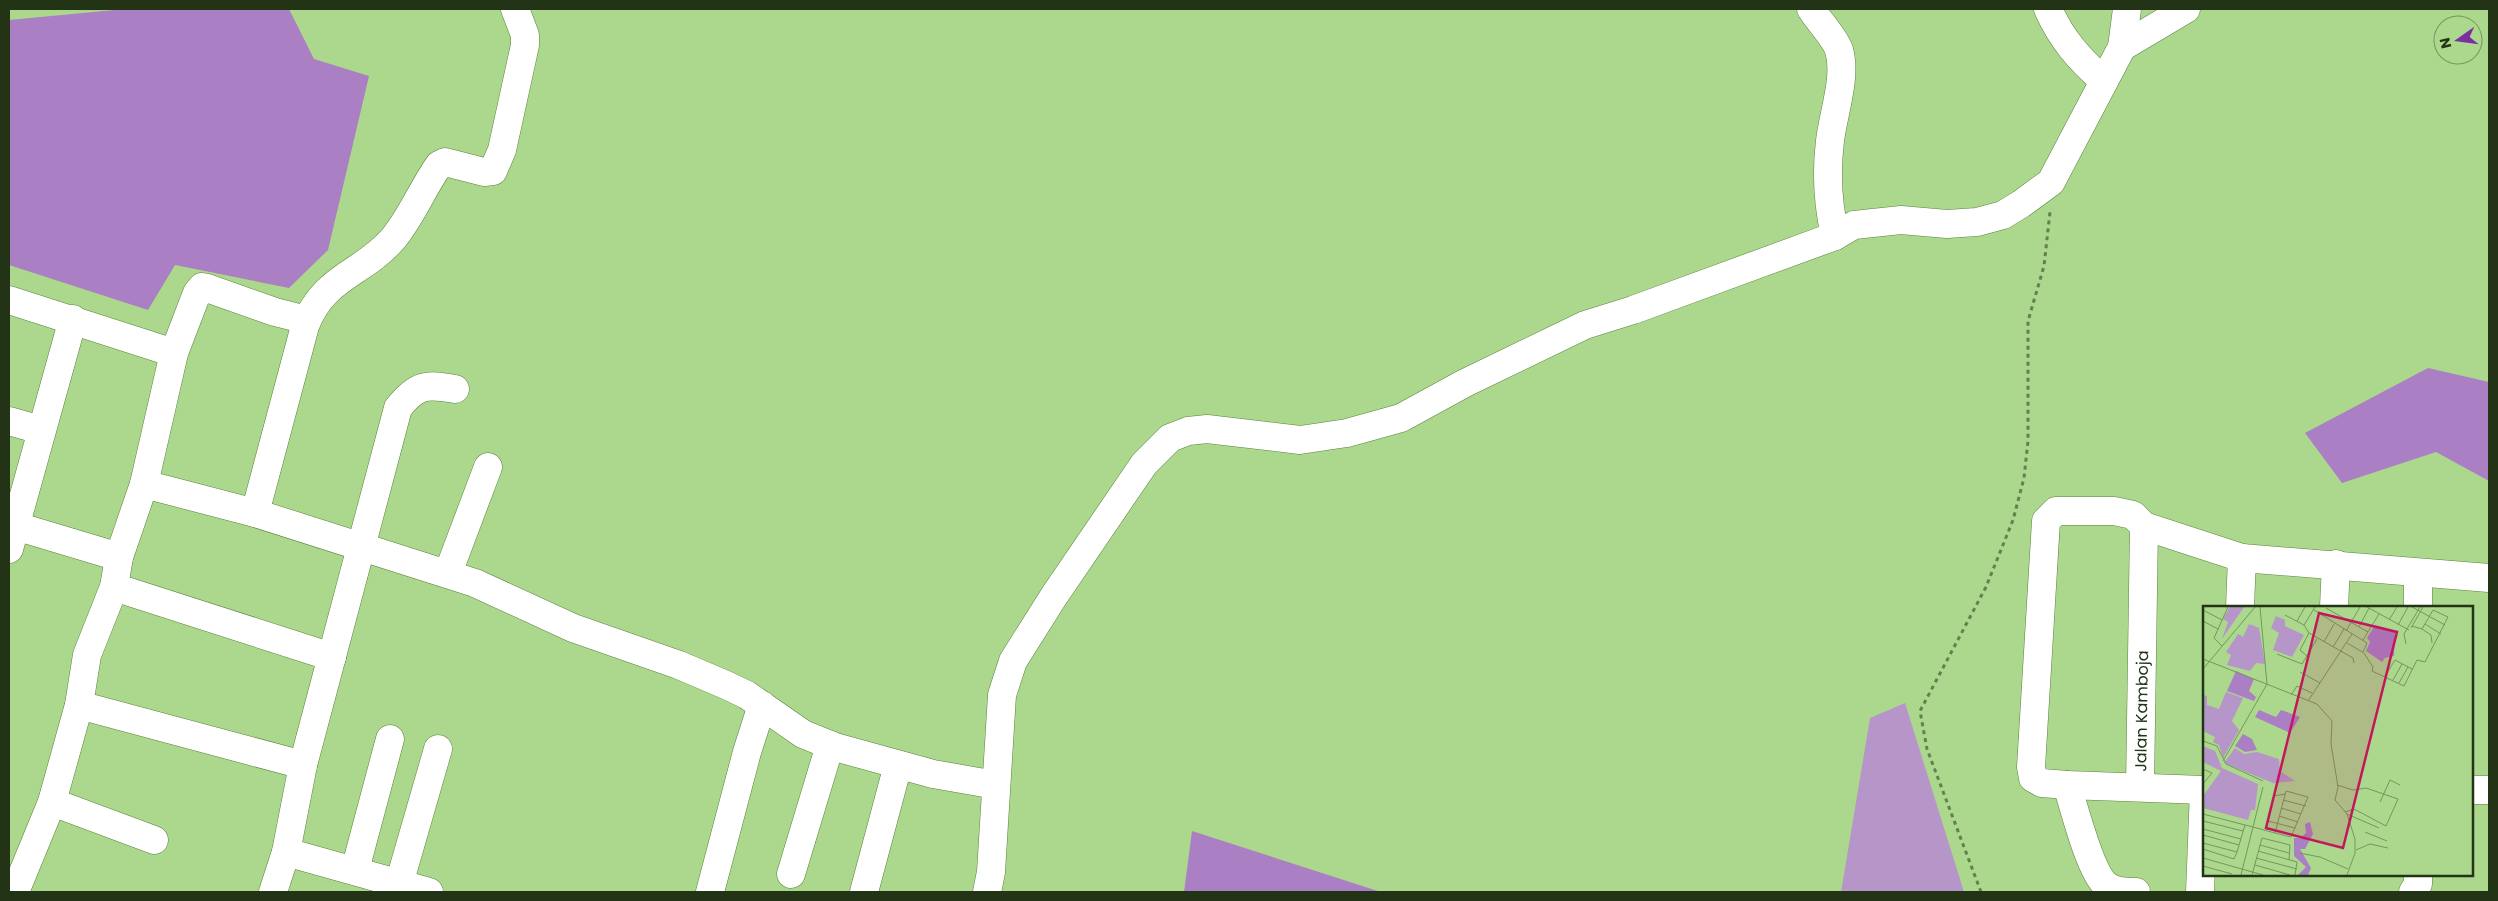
<svg xmlns="http://www.w3.org/2000/svg" width="2498" height="901" viewBox="0 0 2498 901" font-family="Poppins,sans-serif">
  <style>
    .green { fill: #b695c8 }
    .forest { fill: #ab7fc3 }
    .lines { fill: none; stroke-linecap: round; stroke-linejoin: round }
    .minor-casing { stroke: #5a823b; stroke-width: 29 }
    .path { stroke: #63804d; stroke-width: 3; stroke-dasharray: 4 4; stroke-linecap: butt }
    .minor { stroke: #fff; stroke-width: 28 }
    .labels { text-anchor: middle; stroke-width: 4; stroke-linejoin: round; paint-order: stroke }
    .street-label { font-size: 16px; fill: #233416; stroke: #acd88d }
    .inset-road { fill: none; stroke: #75965d; stroke-width: 1 }
    .view { fill: #c2185b; fill-opacity: 0.15; stroke: #c2185b; stroke-width: 2.5 }
    .inset-edge { fill: none; stroke: #233416; stroke-width: 2.5 }
  </style>
  <rect width="100%" height="100%" fill="#acd88d"/>
  <path class="green" d="M1905,703L1964,892H1841L1870,718Z"/>
  <path class="forest" d="M125,9H289L314,59L369,76L328,250L289,288L175,265L148,310L9,265V20Z
    M2428,368L2489,382V481L2436,452L2342,483L2305,433Z
    M1192,831L1381,892H1184Z"/>
  <g class="lines">
    <g class="minor-casing">
      <g id="minor">
        <path d="M1811,9C1818,20 1835,38 1839,50C1847,77 1833,114 1830,141C1826,173 1828,205 1835,236"/>
        <path d="M2048,9C2062,40 2079,59 2104,81"/>
        <path d="M2122,47L2127,9"/>
        <path d="M9,300L174,353"/>
        <path d="M9,421L41,430"/>
        <path d="M144,484L255,513L475,583L573,628L679,665L726,685L747,695L803,734L835,747L933,774L996,785"/>
        <path d="M255,513L305,326C323,277 362,274 392,240C411,218 422,189 439,165L445,162L484,172L493,171L502,150L525,45V35L515,9"/>
        <path d="M9,524L119,557"/>
        <path d="M9,549L73,319"/>
        <path d="M448,573L488,467"/>
        <path d="M2418,574V607"/>
        <path d="M114,587L332,657"/>
        <path d="M2240,607L2242,558"/>
        <path d="M2334,607L2336,564"/>
        <path d="M79,705L303,765"/>
        <path d="M2067,785C2074,807 2090,872 2106,885C2115,892 2126,892 2136,892"/>
        <path id="s1" d="M2140,787L2144,526"/>
        <path d="M2204,790L2067,785L2042,783L2033,778L2031,767L2046,521L2056,511H2114L2133,515L2144,526L2242,558L2489,578"/>
        <path d="M2472,790H2489"/>
        <path d="M52,802L154,840"/>
        <path d="M286,852L429,892"/>
        <path d="M355,870L390,739"/>
        <path d="M791,874L830,745"/>
        <path d="M399,884L438,749"/>
        <path d="M15,892L52,802L79,705L87,655L114,587L119,557L144,484L174,353L197,293L202,287L207,288L275,312L307,320"/>
        <path d="M273,892L286,852L303,765L398,408C417,384 426,384 455,389"/>
        <path d="M710,892L747,752L762,705"/>
        <path d="M864,892L898,765"/>
        <path d="M987,892L991,872L1002,695L1013,661L1054,596L1144,464L1170,438L1188,431L1207,429L1300,440L1347,433L1401,418L1465,383L1585,325L1633,310L1835,236L1854,225L1901,220L1947,224L1977,222L2003,215L2021,204L2051,182L2122,47L2186,9"/>
        <path d="M2200,892L2204,790"/>
        <path d="M2413,892L2418,884V875"/>
      </g>
    </g>
    <path class="path" d="M1981,892L1927,749L1920,711L1986,587L2013,520L2024,478L2028,441V321L2044,266L2050,212"/>
    <use href="#minor" class="minor"/>
  </g>
  <g class="labels">
    <g class="street-label">
      <text dy="6" stroke="none"><textPath href="#s1" startOffset="76">Jalan Kamboja</textPath></text>
    </g>
  </g>
  <g transform="translate(2203 606)">
    <rect width="270" height="270" fill="#acd88d"/>
    <path d="M27,1H41L19,33L25,16L20,13ZM73,10L82,14V20L101,29L89,51L70,44L76,27L68,22ZM46,18L56,22L62,58L53,57L47,65L24,59L28,49L23,46L35,28L40,31ZM23,86L40,92L29,115L36,124L20,152L16,139L10,136L12,131L0,125V89L4,90V99L16,103ZM0,140L12,145L19,162L55,178L52,204H48L45,214L0,202V190L18,165L0,156ZM32,142L41,148L54,146L76,153L77,165L92,175L70,177L21,157Z" fill="#b695c8"/>
    <path d="M172,19L192,25L191,50L182,52L179,56L163,45L167,36L164,32ZM33,65L51,73L46,85L53,91L51,95L24,85ZM56,104L73,111L78,104L97,111L87,127L52,111ZM40,128L49,133L54,144L42,146L32,140ZM107,216L110,228L102,243H97L108,262L105,269H95L103,261L91,250V232H97L103,227L102,218Z" fill="#ab7fc3"/>
    <path class="inset-road" d="M164,1L206,24M209,1L242,19M123,2L165,26M0,4L19,14M111,4L164,37L160,46M82,9L101,19L106,27L150,52L151,57M186,14L194,1M0,15L15,23M94,15L102,1M222,18L238,28M101,19L112,1M195,19L205,1M156,21L166,2M208,22L220,1M219,23L228,29L229,37M143,25L157,1M160,34L176,8M121,36L131,18M144,37L161,47L170,61L169,65L201,80L214,54L222,56L245,11L230,4L219,23L209,20M203,38L201,28L217,1M19,40L11,32L25,1M130,41L141,23M74,48L99,58L114,33M104,50L97,44L106,27M0,53L114,98L129,115L128,138L135,181L132,194L144,208L152,233V247L144,269M0,63L52,1M97,66L117,77M182,70L192,54L209,63M190,74L199,58M196,77L205,61M88,89L94,80L109,87M105,95L149,28M0,135L14,140L23,158L60,175M20,155L64,78L57,1M0,163L9,167L0,178M134,179L150,184L163,182L195,193L183,220L151,203L142,206M82,188L71,190L65,215L92,222M80,194L103,200M177,196L187,174L197,179M78,202L98,208M0,208L42,219L34,246M144,208L176,222M76,210L95,216M0,215L40,225M42,219L50,221L72,227L88,231L105,191L83,185L72,227M0,223L38,233M162,226L184,235M0,229L36,239M0,237L34,246L31,253L0,243M57,239L86,247M153,244L167,238L185,242M55,245L94,256L92,269M96,247L117,251L145,263M0,252L60,269M53,252L94,263M52,259L87,269M0,260L29,268M38,269L60,181M49,269L59,232L87,239L86,254"/>
    <path class="view" d="M116,7L194,26L140,242L63,222Z"/>
    <rect width="270" height="270" class="inset-edge"/>
  </g>
  <rect width="2498" height="901" fill="none" stroke="#233416" stroke-width="20"/>
  <g transform="translate(2458 40) rotate(256)"><circle r="24" fill="#acd88d" stroke="#75965d"/>
  <path d="M0-4L9 19L0 12L-9 19Z" fill="#7d2fa0"/>
  <text y="-8" font-size="14" font-weight="bold" text-anchor="middle" fill="#233416">N</text>
  </g>
</svg>
